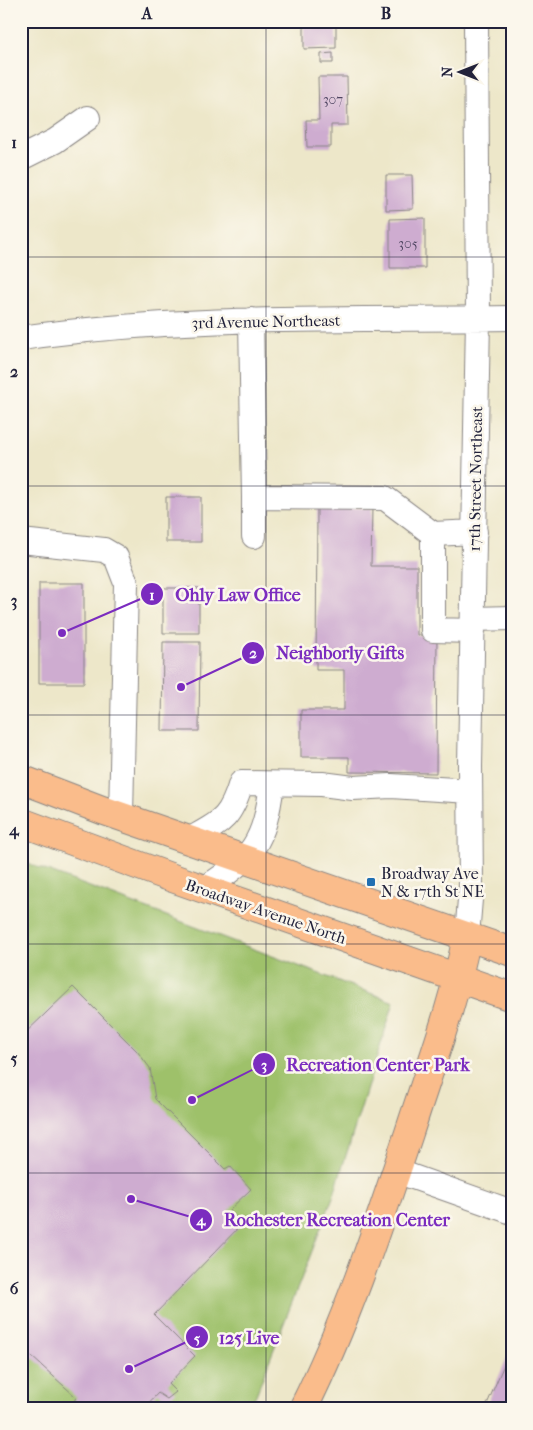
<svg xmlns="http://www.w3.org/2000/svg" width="533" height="1430" viewBox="0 0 533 1430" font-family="'IM FELL French Canon',serif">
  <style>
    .green { fill: #9ec16b; stroke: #607253 }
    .building { fill: #ceacd0 }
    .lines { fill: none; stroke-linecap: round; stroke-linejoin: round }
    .minor-casing { stroke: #888482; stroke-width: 26 }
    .major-casing { stroke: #888482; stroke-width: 30 }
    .minor { stroke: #fff; stroke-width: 24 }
    .major { stroke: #fabc8b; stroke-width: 28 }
    .grid { fill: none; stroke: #22223b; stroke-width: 1; stroke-opacity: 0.55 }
    .poi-dot { fill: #1f6fb2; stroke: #fbf7ec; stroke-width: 2 }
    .labels { text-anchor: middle; stroke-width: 5; stroke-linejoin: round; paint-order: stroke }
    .number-label { font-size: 14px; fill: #4d4460 }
    .street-label { font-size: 16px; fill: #22223b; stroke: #fbf7ec }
    .poi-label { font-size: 16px; fill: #22223b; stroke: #fbf7ec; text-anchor: start }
    .leader { fill: none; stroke: #7b2cbf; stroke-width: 2 }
    .callout-dot { fill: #7b2cbf; stroke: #fbf7ec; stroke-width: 2 }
    .mark-label { font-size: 15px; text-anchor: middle; font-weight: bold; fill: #fff }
    .callout-label { font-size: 18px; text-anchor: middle; font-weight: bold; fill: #7b2cbf; stroke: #fbf7ec; stroke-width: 5; stroke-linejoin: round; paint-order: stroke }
    .neatline { fill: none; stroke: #22223b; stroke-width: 2 }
    .grid-label { font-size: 16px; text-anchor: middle; font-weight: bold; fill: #22223b }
  </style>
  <rect width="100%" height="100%" fill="#fbf7ec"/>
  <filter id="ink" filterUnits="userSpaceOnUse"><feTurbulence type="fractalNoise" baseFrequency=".02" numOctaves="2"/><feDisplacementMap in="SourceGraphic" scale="10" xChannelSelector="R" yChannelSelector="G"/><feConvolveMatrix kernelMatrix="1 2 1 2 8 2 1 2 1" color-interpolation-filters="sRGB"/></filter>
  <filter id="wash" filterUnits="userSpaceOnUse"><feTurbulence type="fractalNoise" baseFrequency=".0096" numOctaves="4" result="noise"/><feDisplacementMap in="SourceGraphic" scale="20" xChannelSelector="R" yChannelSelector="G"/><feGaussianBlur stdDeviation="1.12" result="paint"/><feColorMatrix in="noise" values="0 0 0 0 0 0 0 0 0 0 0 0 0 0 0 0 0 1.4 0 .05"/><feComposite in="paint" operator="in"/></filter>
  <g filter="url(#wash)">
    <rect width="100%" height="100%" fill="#ede7c9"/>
    <path class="green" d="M21,861L394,1002L333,1197L256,1395L248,1409H21Z"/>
    <g id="blocks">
      <path class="building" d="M304,21H336V48L304,49Z
        M333,53V63H321V54Z
        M318,77H347L348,125H331V147H307L306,120H319Z
        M386,175H412L413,209L386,210Z
        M425,218V268H390V219Z
        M166,497H201V542H166Z
        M317,508H372L371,566H417V635H437L436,773L349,772V757H301V710H344V670H316Z
        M39,583H84V683H39Z
        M163,588H199V633H163Z
        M163,642H200L199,731H162Z
        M73,987L137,1051L150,1068L155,1099L225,1169L230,1166L251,1189L229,1210L242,1224L154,1315L195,1356L168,1384L176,1392L167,1399L158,1393L143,1409H71L76,1397L31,1356H21V1037Z
        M512,1346V1409H485Z"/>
    </g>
  </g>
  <g filter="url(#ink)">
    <use href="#blocks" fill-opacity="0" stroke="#888482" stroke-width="1"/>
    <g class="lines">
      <g class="minor-casing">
        <path id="minor" d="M21,158L55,141L88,118
          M251,320L254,497L385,498L433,534L475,532
          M21,338C184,315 348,320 512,318
          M433,534V630L473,631
          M254,536V497
          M21,541L104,550L116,557L126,583L121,816
          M473,619L512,618
          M189,840C221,822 230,820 241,783L322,784L353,788L391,786L470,791
          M204,889C254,856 264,844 272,784
          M467,936L471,887L470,766L478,318L476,21
          M396,1171L512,1212"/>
      </g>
      <g class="major-casing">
        <path id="major" d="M21,779L102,810L512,952
          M21,822L167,876L512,997
          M303,1409C347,1321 378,1226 409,1133C430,1067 454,1004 467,936"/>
      </g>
      <use href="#minor" class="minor"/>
      <use href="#major" class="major"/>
    </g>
  </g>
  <path class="grid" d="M266,21V1409M21,257H512M21,486H512M21,715H512M21,944H512M21,1173H512"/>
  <rect class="poi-dot" x="366" y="877" width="10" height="10" rx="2.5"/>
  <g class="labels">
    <g class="number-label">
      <text x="333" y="104">307</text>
      <text x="408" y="248">305</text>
    </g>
    <g class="street-label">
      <text transform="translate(266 321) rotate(-1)" y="6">3rd Avenue Northeast</text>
      <text transform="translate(475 479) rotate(-89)" y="6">17th Street Northeast</text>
      <text transform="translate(266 911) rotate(19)" y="6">Broadway Avenue North</text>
    </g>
    <g class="poi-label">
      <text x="381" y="879">Broadway Ave<tspan x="381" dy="18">N &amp; 17th St NE</tspan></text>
    </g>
  </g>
  <path class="leader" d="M62 633L152 594M181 687L253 653M192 1100L264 1064M131 1199L201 1220M129 1369L197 1337"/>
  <g class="callout-dot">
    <circle cx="62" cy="633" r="5"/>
    <circle cx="181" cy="687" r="5"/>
    <circle cx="192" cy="1100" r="5"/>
    <circle cx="131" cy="1199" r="5"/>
    <circle cx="129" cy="1369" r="5"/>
    <circle cx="152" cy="594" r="12"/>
    <circle cx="253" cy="653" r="12"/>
    <circle cx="264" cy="1064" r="12"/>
    <circle cx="201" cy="1220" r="12"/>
    <circle cx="197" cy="1337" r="12"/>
  </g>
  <g class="mark-label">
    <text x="152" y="600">1</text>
    <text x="253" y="658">2</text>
    <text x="264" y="1070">3</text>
    <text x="201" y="1225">4</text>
    <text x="197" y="1343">5</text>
  </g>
  <g class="callout-label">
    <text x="238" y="601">Ohly Law Office</text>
    <text x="340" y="659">Neighborly Gifts</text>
    <text x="378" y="1071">Recreation Center Park</text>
    <text x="337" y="1226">Rochester Recreation Center</text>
    <text x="249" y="1344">125 Live</text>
  </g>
  <rect width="533" height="1430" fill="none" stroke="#fbf7ec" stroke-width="55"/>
  <g transform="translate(460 72) rotate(270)" stroke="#fbf7ec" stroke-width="4" paint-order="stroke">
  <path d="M0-4L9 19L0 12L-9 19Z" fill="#22223b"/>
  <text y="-8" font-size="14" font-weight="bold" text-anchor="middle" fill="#22223b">N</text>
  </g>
  <rect x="28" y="28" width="478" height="1374" class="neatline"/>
  <g class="grid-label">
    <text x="147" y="19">A</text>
    <text x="386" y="19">B</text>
    <text x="14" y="148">1</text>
    <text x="14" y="377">2</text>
    <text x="14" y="606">3</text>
    <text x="14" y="835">4</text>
    <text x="14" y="1064">5</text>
    <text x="14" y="1294">6</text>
  </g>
</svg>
